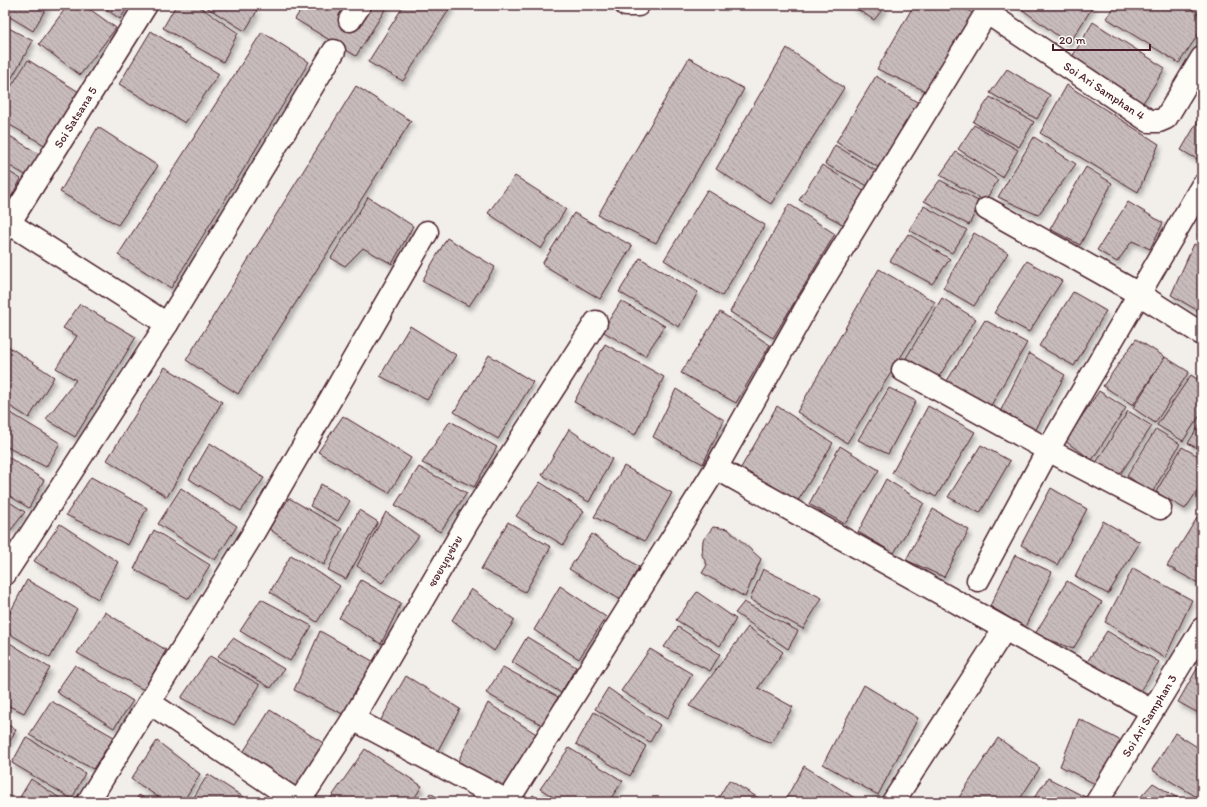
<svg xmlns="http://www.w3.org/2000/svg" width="1207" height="807" viewBox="0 0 1207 807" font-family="Itim,'Playpen Sans Thai',sans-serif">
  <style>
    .building { fill: url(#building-back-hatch); stroke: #4a1f2b; filter: url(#shadow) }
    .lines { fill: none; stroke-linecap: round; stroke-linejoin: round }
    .minor-casing { stroke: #4a1f2b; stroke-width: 25 }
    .minor { stroke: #fdfcf7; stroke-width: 22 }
    .labels { text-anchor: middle; stroke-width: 3; stroke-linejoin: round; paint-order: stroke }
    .street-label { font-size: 12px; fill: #4a1f2b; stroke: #fdfcf7 }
  </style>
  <defs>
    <pattern id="building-back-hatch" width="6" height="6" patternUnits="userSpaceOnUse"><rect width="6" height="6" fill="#c8bbbb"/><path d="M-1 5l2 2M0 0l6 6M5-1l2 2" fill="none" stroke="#ada0a1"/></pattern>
    <filter id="shadow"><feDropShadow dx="2.5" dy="4.5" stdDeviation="2" flood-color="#0004"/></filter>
  </defs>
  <rect width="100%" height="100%" fill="#f2efeb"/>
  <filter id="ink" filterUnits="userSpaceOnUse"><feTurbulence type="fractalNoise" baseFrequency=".025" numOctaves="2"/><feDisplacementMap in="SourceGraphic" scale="8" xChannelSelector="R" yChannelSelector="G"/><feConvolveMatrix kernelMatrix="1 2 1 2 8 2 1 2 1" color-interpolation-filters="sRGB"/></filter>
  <g filter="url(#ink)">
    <path class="building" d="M5,5H48L33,31L5,14Z
      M68,5H84L116,28L80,75L39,44Z
      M100,5H129L120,19Z
      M176,5H197L238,33L223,62L163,28Z
      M203,5H247L257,11L245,31Z
      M304,5H388L356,56L295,19Z
      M404,5H452L403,81L368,62Z
      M851,5H886L874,20Z
      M914,5H956L977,15L930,93L877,69Z
      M1016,5H1094L1069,44Z
      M1116,5H1186L1202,16V29L1179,63L1106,18Z
      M1093,22L1165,68L1141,106L1069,62Z
      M5,26L33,41L7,86L5,85Z
      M151,31L219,74L185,123L119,84Z
      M262,32L309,62L171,288L118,255Z
      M787,48L844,88L771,204L716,169Z
      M689,58L744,89L656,243L598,215Z
      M28,60L79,92L46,146L5,122V96Z
      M1007,69L1050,95L1037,119L990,93Z
      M876,76L928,109L888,173L836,142Z
      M1067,85L1159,144L1138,192L1040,133Z
      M356,86L411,121L238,394L186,360Z
      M990,97L1034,122L1019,147L973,122Z
      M1202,114V162L1181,150Z
      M974,125L1018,150L1002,177L958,149Z
      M98,127L158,166L118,225L60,192Z
      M5,133L39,154L27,176L5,163Z
      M1034,137L1076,164L1038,215L998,197Z
      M835,145L876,171L868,186L825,164Z
      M956,152L998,180L985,201L940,175Z
      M822,165L867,193L846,226L799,200Z
      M1086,167L1112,183L1080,245L1050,229Z
      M5,169L21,179L5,208Z
      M515,176L566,209L541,249L488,213Z
      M940,180L980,202L969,225L924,201Z
      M707,190L765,225L722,296L664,260Z
      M368,197L413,226L392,264L363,248L345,266L331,258Z
      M1128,202L1163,223L1150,249L1132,241L1117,262L1097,250Z
      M789,204L835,234L773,338L730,312Z
      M924,206L967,230L952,253L909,230Z
      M574,213L632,246L600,299L542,264Z
      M1202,228V238L1197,235Z
      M974,233L1008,253L974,306L943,288Z
      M908,234L950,259L932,284L890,261Z
      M447,238L495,267L469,306L422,281Z
      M1194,244L1202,248V313L1171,295Z
      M640,258L698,292L679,327L619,292Z
      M1027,261L1062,281L1029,332L994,313Z
      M879,269L935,302L847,443L797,412Z
      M1073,292L1106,311L1074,366L1039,346Z
      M942,298L976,319L938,378L906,358Z
      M621,301L665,326L645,356L602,331Z
      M80,304L136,337L75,437L46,419L76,380L56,368L77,336L63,328Z
      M720,312L770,345L736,403L681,373Z
      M985,320L1027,343L990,407L945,384Z
      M410,326L456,355L427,400L380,376Z
      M1136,339L1165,357L1133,405L1103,386Z
      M5,344L54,377L29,418L5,403Z
      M605,344L664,377L635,435L574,402Z
      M1029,353L1065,375L1035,431L1001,410Z
      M489,355L533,382L498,439L454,412Z
      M1165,357L1189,372L1155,423L1133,408Z
      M165,367L222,402L167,497L107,460Z
      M1191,375L1202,382V412L1183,441L1157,425Z
      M889,388L916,401L888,454L858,440Z
      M676,389L724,420L703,464L653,437Z
      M1099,391L1126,408L1092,460L1065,441Z
      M777,406L833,443L796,504L739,471Z
      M928,406L975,432L936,497L892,473Z
      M1128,411L1152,426L1119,476L1096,463Z
      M11,413L60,443L46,467L5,446V423Z
      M343,416L411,458L389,493L318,452Z
      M450,421L497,447L474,487L422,463Z
      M1202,421V451L1188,443Z
      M569,429L612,459L589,502L542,475Z
      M1156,429L1180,444L1152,493L1127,476Z
      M210,443L264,478L241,511L189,479Z
      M981,445L1010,461L980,513L948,497Z
      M840,446L879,470L845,524L809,504Z
      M1182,447L1202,458V484L1185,509L1156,492Z
      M5,455L44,480L29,508L5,493Z
      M624,466L672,493L645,541L594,517Z
      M419,467L467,493L440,532L395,505Z
      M91,477L147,508L128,545L66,515Z
      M886,479L924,503L894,553L858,532Z
      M540,482L584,511L563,545L516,516Z
      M321,484L350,501L338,521L310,506Z
      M181,488L237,526L215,560L158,524Z
      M1051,488L1087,509L1057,565L1021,545Z
      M289,498L342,529L324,565L269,529Z
      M5,499L25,512L11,530L5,526Z
      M933,509L969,530L944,577L906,560Z
      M359,510L378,522L346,579L328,570Z
      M1202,510V585L1167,566Z
      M386,512L419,536L382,583L357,566Z
      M1103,521L1140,542L1108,594L1075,576Z
      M508,522L551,547L525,592L481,569Z
      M60,524L118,562L98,599L34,561Z
      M713,527L728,529L761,559L745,597L702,573L707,565L702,555L703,540Z
      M154,530L210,565L189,599L134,569Z
      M592,534L639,567L621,600L569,569Z
      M291,555L340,586L317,622L270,592Z
      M1015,555L1052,572L1025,627L990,606Z
      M1133,568L1192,600L1165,658L1105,622Z
      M763,569L822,598L803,629L750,599Z
      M27,580L77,609L50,658L5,631V622Z
      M361,580L401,603L381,644L339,618Z
      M1067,581L1102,602L1073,649L1035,634Z
      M560,586L606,617L579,659L534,630Z
      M471,589L515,620L494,651L452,620Z
      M697,592L736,619L720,646L676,620Z
      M261,599L312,626L290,661L240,631Z
      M744,602L798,631L788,649L735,613Z
      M105,612L166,650L144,690L77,653Z
      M678,627L720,654L710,671L664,647Z
      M748,627L783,652L758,688L793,707L771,743L689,706Z
      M320,631L383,667L353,719L294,690Z
      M1107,631L1159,662L1138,694L1085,665Z
      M527,637L576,667L561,693L512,662Z
      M233,638L284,669L271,688L218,656Z
      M5,640L50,668L24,713L5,704Z
      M650,649L692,674L667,719L621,691Z
      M210,656L260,685L234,725L181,698Z
      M1202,660V715L1178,702Z
      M75,665L133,701L114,728L56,692Z
      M503,667L558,697L544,726L486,693Z
      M406,676L460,709L436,754L379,723Z
      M864,685L918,718L878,795L823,764Z
      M608,688L660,725L650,742L595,709Z
      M51,701L114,737L93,769L29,735Z
      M488,703L541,737L507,790L457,763Z
      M270,710L328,746L304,793L242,754Z
      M594,712L646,746L630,776L576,744Z
      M1079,719L1131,746L1105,789L1060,766Z
      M5,723L16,730L5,749Z
      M1175,733L1202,750V800L1152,770Z
      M26,737L85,773L72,799L12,763Z
      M998,738L1040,768L1018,802H956Z
      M157,741L200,774L183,802H166L131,779Z
      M569,748L623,781L608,802H562L540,789Z
      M365,749L422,786L412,802H328Z
      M804,766L861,802H784Z
      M208,774L251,802H191Z
      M1048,778L1089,799L1087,802H1031Z
      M31,779L66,802H17Z
      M729,780L765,802H716Z
      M1153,783L1184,802H1136Z
      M430,793L445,802H424Z
      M139,795L150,802H135Z
      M533,795L543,802H528Z"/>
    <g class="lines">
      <g class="minor-casing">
        <g id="minor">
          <path d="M626,5H638"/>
          <path id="s1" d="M986,12L1149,121H1159L1166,118L1202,58"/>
          <path d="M350,20L360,5"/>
          <path d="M987,209L1139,294L1202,334"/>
          <path d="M9,223L167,324"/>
          <path id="s2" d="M5,230L146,5"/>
          <path d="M903,370L1048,450L1160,508"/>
          <path d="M716,468L1152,711"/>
          <path d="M5,574L167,324L334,51"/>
          <path d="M978,580L1048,450L1202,186"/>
          <path d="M150,703L298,802"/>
          <path d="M353,719L507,801"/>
          <path d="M88,802L251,537L427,232"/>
          <path d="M299,802L353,719L469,520L596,322"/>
          <path d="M507,802L716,468L806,308L991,5"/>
          <path d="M893,802L1004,630"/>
          <path id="s3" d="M1097,802L1202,629"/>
        </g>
      </g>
      <use href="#minor" class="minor"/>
    </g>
  </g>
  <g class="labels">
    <g class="street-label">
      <text dy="4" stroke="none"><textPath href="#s1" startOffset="142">Soi Ari Samphan 4</textPath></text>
      <text dy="4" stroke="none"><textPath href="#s2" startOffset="133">Soi Satsana 5</textPath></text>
      <text transform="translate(445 561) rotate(-60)" y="4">ซอยบุญช่วย</text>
      <text dy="4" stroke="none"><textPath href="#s3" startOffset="101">Soi Ari Samphan 3</textPath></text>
    </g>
  </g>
  <rect width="1207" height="807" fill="none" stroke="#fdfcf7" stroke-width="20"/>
  <rect x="10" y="10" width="1187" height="787" fill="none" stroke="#4a1f2b" stroke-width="1.5" filter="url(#ink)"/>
  <path d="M1053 44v6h97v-6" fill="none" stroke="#4a1f2b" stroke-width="2"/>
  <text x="1059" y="44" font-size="12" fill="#4a1f2b" stroke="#fdfcf7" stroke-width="3" paint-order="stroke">20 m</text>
</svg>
